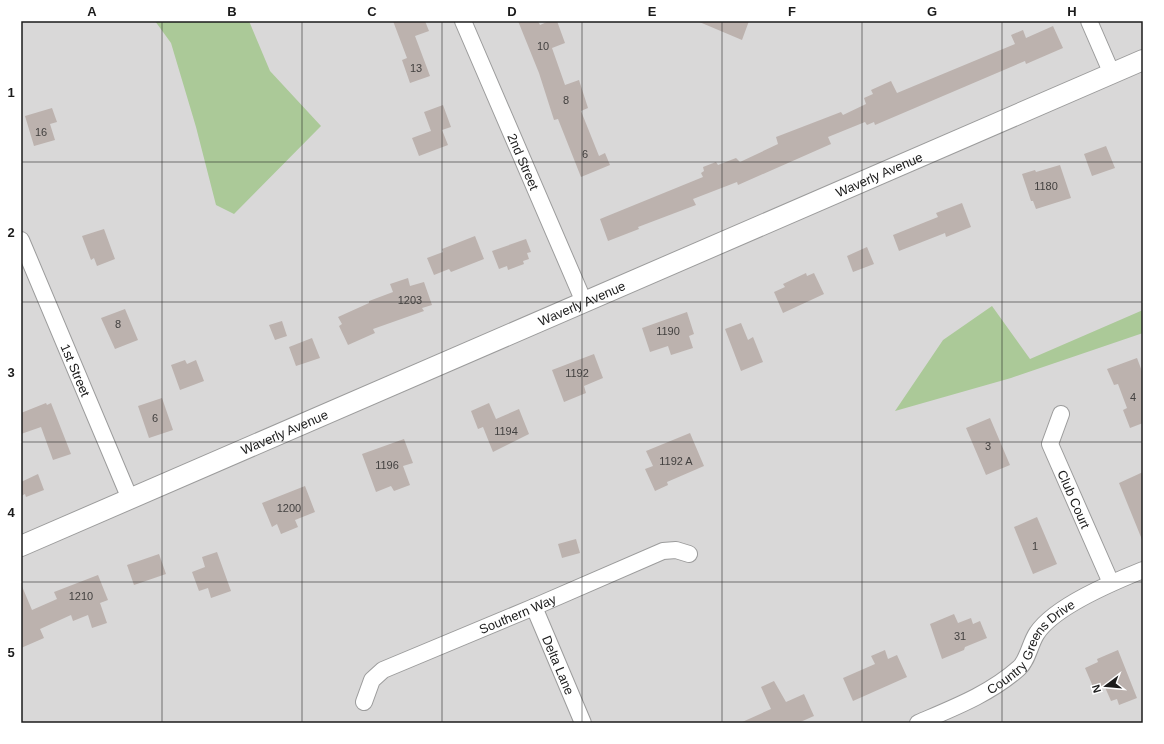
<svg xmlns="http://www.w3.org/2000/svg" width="1164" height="744" viewBox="0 0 1164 744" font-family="Helvetica,sans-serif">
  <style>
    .residential { fill: #d9d8d8 }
    .forest { fill: #abc998 }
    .building { fill: #bcb2ae }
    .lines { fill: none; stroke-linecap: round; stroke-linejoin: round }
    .minor-casing { stroke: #9c9c9c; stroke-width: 18 }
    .tertiary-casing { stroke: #9c9c9c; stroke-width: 22 }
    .minor { stroke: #fff; stroke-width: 16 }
    .tertiary { stroke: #fff; stroke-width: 20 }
    .grid { fill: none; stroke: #1b1b1b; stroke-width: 1; stroke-opacity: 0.55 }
    .labels { text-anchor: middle; stroke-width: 3.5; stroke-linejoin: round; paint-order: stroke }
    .number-label { font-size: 11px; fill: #434140 }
    .street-label { font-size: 13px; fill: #1b1b1b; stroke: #fff }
    .neatline { fill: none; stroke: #1b1b1b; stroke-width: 1.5 }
    .grid-label { font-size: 13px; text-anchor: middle; font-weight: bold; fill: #1b1b1b }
  </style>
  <rect width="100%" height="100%" fill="#ece7e1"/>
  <path class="residential" d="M21,21H1143V723H21Z"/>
  <path class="forest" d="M155,21H249L270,71L321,126L234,214L216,205L196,127L171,43Z
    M992,306L1030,359L1143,310V333L1011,378L895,411L943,340Z"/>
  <path class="building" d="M393,21H425L429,31L415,36L430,76L410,83L402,60L407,58Z
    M518,21H538L540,25L549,21H557L565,43L552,48L565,85L579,80L588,108L581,111L599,156L605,153L610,165L581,177L558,119L554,120L539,73Z
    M697,21H749L742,40Z
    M1053,26L1063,48L1026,64L1025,61L875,125L874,122L867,125L865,122L828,137L831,144L738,185L737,182L693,199L696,205L638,227L639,229L608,241L600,219L703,177L701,173L704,171L703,167L716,162L718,165L736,158L740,162L778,144L776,137L841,112L843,115L866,104L864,98L873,94L871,90L891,81L897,93L1015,44L1011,35L1023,30L1026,38Z
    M443,105L451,127L442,130L448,145L419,156L412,138L431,131L424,112Z
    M52,108L57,122L50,124L55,140L34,146L25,116Z
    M1106,146L1115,168L1092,176L1084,154Z
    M1060,165L1071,198L1036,209L1033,201H1031L1022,174L1035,170L1036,172Z
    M962,203L971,227L946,237L945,233L899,251L893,235L938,217L936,213Z
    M104,229L115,259L97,266L94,258L91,260L82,236Z
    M475,236L484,259L451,272L449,269L434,275L427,258L443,252L442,249Z
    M526,239L531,252L527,253L529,259L523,261L524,264L508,270L507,266L499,269L492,251Z
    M867,247L874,264L853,272L847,256Z
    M806,273L807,276L814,273L824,294L783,313L774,292L785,287L783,284Z
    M408,278L410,286L424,282L432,305L422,308L424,311L373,329L375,333L348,345L339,326L342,324L338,317L369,303V301L393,292L390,284Z
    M125,309L138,340L115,349L101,318Z
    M687,312L694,334L689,336L693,348L671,355L668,346L650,352L642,328Z
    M282,321L287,336L275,340L269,325Z
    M741,323L748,340L753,337L763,362L741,371L725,329Z
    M312,338L320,358L296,366L289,347Z
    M594,354L603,378L584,386L586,393L564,402L552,370Z
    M1137,358L1143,374V423L1130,428L1123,410L1127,408L1118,384L1114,385L1107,369Z
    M185,360L187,364L196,360L204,381L180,390L171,365Z
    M162,398L173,430L149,438L138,406Z
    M46,403L47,405L51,403L71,454L53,460L41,427L21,434V413Z
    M489,403L496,419L519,409L529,434L493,452L483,427L478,429L471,411Z
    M990,418L1010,465L986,475L966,428Z
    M690,433L704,466L667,482L668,485L655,491L645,469L653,466L646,451Z
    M404,439L413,463L403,466L410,485L394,491L391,486L376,492L362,454Z
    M1143,472V542L1119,483Z
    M38,474L44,490L26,497L25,494L21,496V482Z
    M305,486L315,512L295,520L298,527L281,534L277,524L272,527L262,503Z
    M1037,517L1057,564L1033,574L1014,527Z
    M576,539L580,553L562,558L558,544Z
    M217,552L231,591L211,598L208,588L199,591L192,572L205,567L202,557Z
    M159,554L166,574L134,585L127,565Z
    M98,575L108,600L100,603L107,623L92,628L88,615L73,621L71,615L40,629L44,638L21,648V584L32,610L57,599L54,592Z
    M954,614L958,623L971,618L973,624L980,621L987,638L965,647L964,650L942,659L930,624Z
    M885,650L888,659L897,655L907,677L853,701L843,678L875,664L871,656Z
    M1118,650L1137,698L1119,705L1117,699L1111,701L1104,685L1094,689L1085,668L1098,662L1097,659Z
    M774,681L786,702L804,694L814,716L798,723H740L771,709L761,687Z"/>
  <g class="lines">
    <g class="minor-casing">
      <g id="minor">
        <path id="s1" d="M463,21L584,302"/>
        <path d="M1089,21L1112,74"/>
        <path id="s2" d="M21,240L130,499"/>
        <path id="s3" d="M1061,414L1050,444L1111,583"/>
        <path id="s4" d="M534,607L583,723"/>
        <path id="s5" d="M364,702L372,680L383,670L534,607L663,551L676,550L689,554"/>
        <path id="s6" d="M918,723C953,708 990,694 1019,668C1028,660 1030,643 1037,633C1055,606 1113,582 1143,570"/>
      </g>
    </g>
    <g class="tertiary-casing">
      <g id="tertiary">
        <path id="s7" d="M21,546L1143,60"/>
      </g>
    </g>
    <use href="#minor" class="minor"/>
    <use href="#tertiary" class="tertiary"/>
  </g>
  <path class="grid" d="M162,21V723M302,21V723M442,21V723M582,21V723M722,21V723M862,21V723M1002,21V723M21,162H1143M21,302H1143M21,442H1143M21,582H1143"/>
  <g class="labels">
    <g class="number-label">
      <text x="543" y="50">10</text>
      <text x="416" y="72">13</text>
      <text x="566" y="104">8</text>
      <text x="41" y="136">16</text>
      <text x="585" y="158">6</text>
      <text x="1046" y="190">1180</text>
      <text x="410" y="304">1203</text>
      <text x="118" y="328">8</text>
      <text x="668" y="335">1190</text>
      <text x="577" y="377">1192</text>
      <text x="1133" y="401">4</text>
      <text x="155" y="422">6</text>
      <text x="506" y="435">1194</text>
      <text x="988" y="450">3</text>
      <text x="676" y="465">1192 A</text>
      <text x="387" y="469">1196</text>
      <text x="289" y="512">1200</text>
      <text x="1035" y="550">1</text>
      <text x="81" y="600">1210</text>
      <text x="960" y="640">31</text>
    </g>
    <g class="street-label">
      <text dy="5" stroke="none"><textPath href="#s1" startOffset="153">2nd Street</textPath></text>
      <text dy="5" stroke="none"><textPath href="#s7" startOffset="935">Waverly Avenue</textPath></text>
      <text dy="5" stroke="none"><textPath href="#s7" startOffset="611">Waverly Avenue</textPath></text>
      <text dy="5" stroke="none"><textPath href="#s2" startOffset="141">1st Street</textPath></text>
      <text dy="5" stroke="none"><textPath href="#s7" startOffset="287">Waverly Avenue</textPath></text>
      <text dy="5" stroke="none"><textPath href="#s3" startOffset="92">Club Court</textPath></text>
      <text dy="5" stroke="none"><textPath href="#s5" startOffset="184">Southern Way</textPath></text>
      <text dy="5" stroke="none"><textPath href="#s6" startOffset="140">Country Greens Drive</textPath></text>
      <text dy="5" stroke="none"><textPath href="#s4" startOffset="63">Delta Lane</textPath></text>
    </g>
  </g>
  <rect width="1164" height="744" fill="none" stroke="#ffffff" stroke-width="44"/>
  <g transform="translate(1106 686) rotate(254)" stroke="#ffffff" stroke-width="3" paint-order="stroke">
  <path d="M0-3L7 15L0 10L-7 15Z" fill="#1b1b1b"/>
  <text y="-6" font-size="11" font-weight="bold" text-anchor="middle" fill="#1b1b1b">N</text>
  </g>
  <rect x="22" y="22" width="1120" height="700" class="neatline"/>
  <g class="grid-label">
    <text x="92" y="16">A</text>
    <text x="232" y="16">B</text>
    <text x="372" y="16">C</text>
    <text x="512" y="16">D</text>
    <text x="652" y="16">E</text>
    <text x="792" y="16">F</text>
    <text x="932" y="16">G</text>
    <text x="1072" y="16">H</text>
    <text x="11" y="97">1</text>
    <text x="11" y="237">2</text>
    <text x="11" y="377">3</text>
    <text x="11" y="517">4</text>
    <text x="11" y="657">5</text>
  </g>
</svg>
